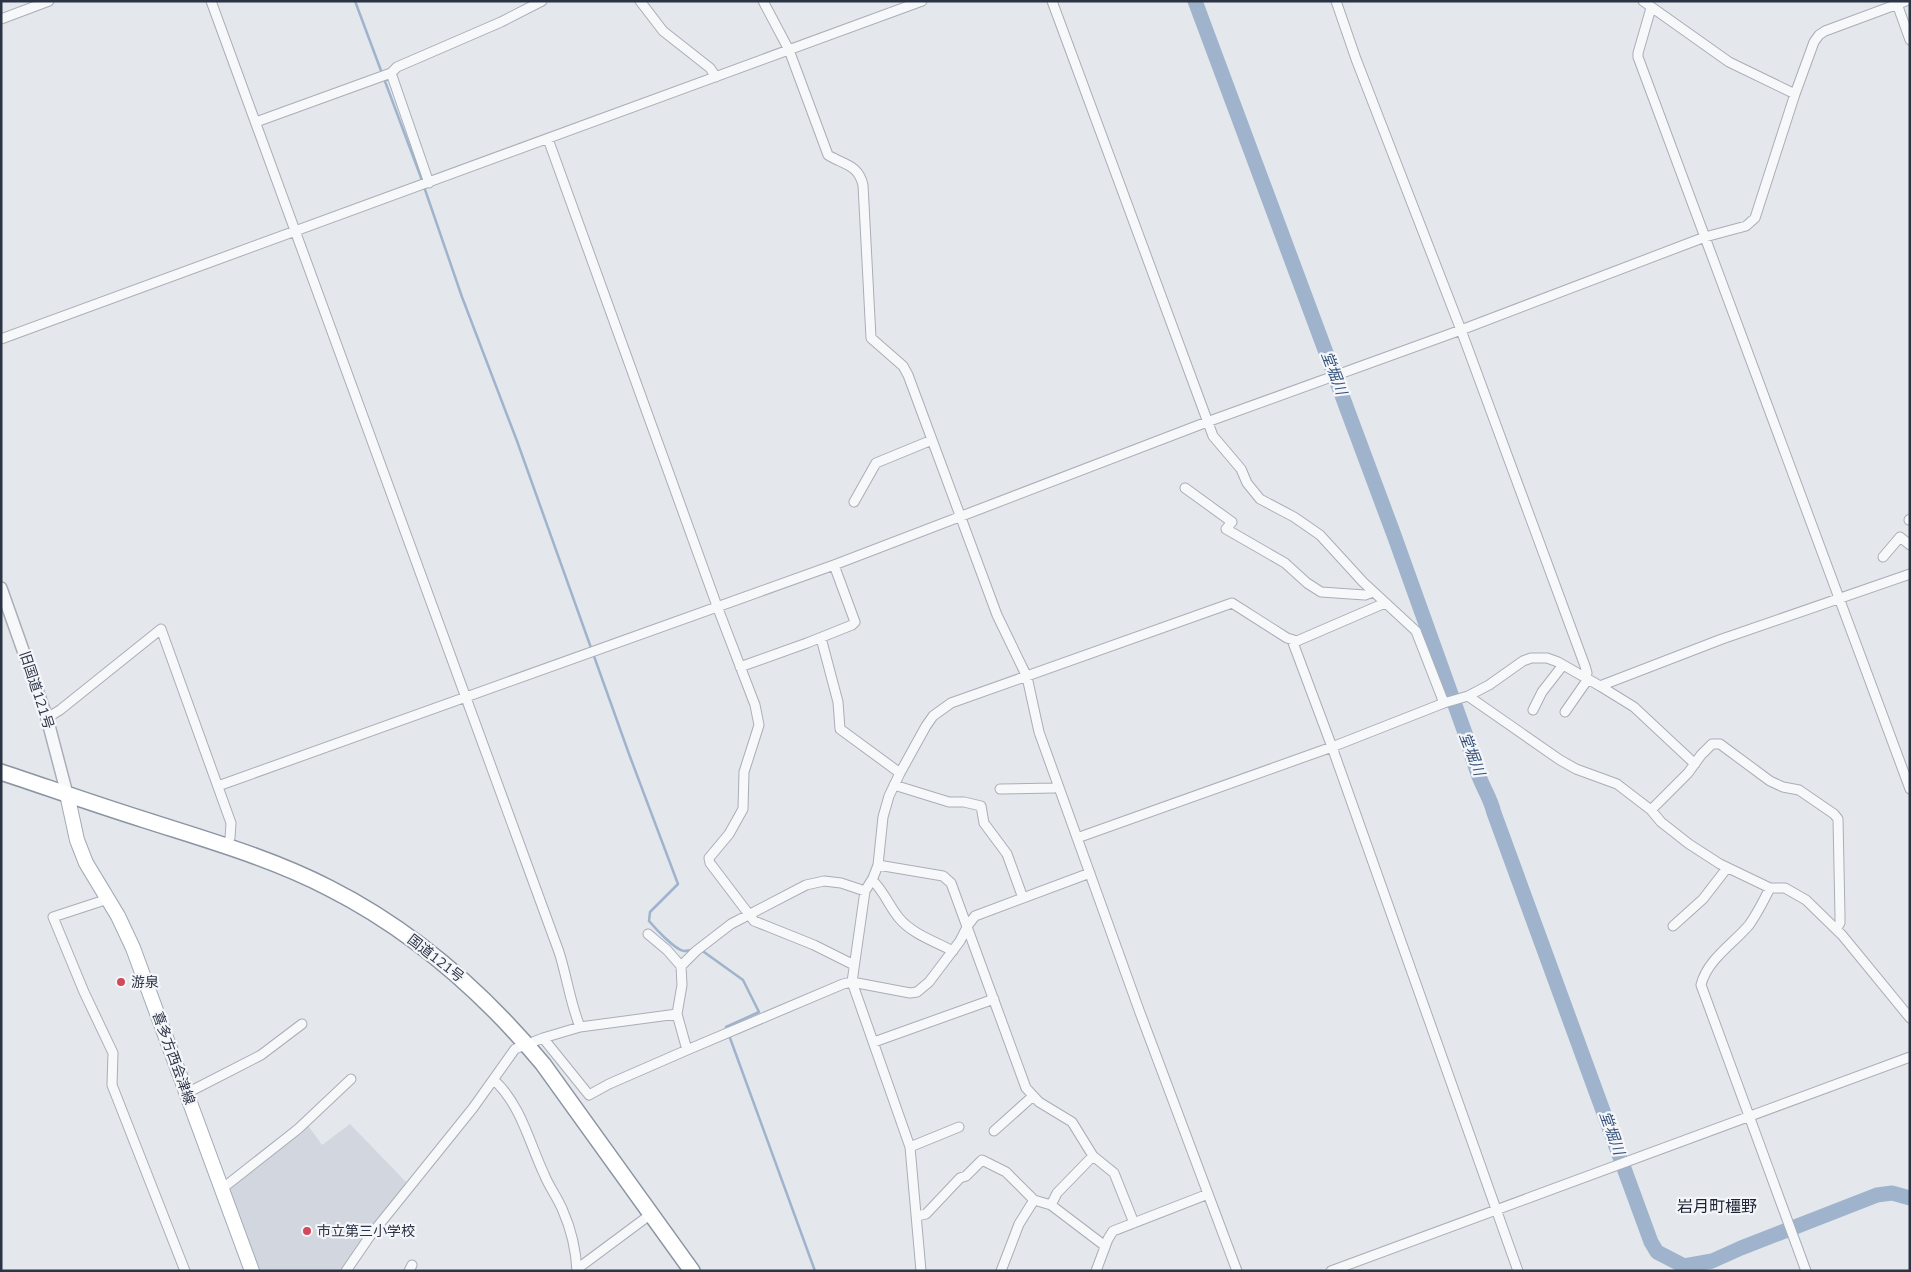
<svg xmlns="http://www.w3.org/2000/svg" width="1911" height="1272" viewBox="0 0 1911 1272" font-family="Mulish,'Noto Sans JP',sans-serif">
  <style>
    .built { fill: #d2d6de }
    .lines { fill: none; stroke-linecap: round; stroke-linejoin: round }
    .stream { stroke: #9fb4cc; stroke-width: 2.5 }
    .river { stroke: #9fb4cc; stroke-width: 15 }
    .minor-casing { stroke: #a9aeb7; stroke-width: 11 }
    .tertiary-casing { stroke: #a9aeb7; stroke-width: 14 }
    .primary-casing { stroke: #a3abb8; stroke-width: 16 }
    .trunk-casing { stroke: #8b94a3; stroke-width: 18 }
    .minor { stroke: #f7f8fa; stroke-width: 9 }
    .tertiary { stroke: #f7f8fa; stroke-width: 11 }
    .primary { stroke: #fff; stroke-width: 14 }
    .trunk { stroke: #fff; stroke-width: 15 }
    .poi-dot { fill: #d1495b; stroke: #f4f6f9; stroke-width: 2 }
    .labels { text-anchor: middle; stroke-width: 4.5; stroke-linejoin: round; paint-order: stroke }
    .street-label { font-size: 14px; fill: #2b3445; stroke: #f4f6f9 }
    .poi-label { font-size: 14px; fill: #2b3445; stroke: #f4f6f9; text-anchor: start }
    .water-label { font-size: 15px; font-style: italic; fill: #34527a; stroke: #f4f6f9 }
    .quarter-label { font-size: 16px; fill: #1d2536; stroke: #f4f6f9 }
  </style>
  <rect width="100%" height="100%" fill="#e4e7ec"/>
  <path class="built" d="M307,1124L322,1145L350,1124L407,1183L340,1271H259L228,1191L229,1188Z"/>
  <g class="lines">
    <path class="stream" d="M355,1L420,175L462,297L517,441L629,754L678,884L650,912L649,921C655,928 675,950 684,951C687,951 690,950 693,950
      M701,951L704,952L743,980L759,1012L726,1027L815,1271"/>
    <path class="river" d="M1195,1L1394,535L1465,733C1470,749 1474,764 1480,779C1485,791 1491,800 1494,813L1651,1242L1657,1252L1684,1266L1712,1261L1741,1248L1877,1195L1892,1193L1910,1198"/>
    <g class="minor-casing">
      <path id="minor" d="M211,1L559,952C567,977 570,1002 580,1027
        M640,1L663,31L710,68L716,77
        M763,1L789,50L828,155C844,165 858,164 863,185L871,338L903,366L908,375L997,615L1027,677L1039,732L1139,1010L1237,1271
        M1052,1L1213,436L1241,469L1247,483L1260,499L1294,517L1320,535L1363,582L1416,631L1444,703
        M1336,1L1356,59L1461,330L1585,666L1587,673L1585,677
        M1643,1L1729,62L1795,94
        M1896,1L1910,40
        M1651,8L1638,53V57L1910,789
        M1,19L49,1
        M391,73L429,183
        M256,122L391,73L397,67L501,22L542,1
        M548,139L717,606L755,705L759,725L744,772L743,809L729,834L709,858L710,863L754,921L814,945L854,965
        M1,339L922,1
        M1185,488L1232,522L1226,529L1285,563L1307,583L1321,592L1365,595L1373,592
        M854,502L876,463L932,440
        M1909,520L1910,519
        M1883,557L1900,537L1910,545
        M821,638L838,702L840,729L900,773
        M1292,640L1332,747L1518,1271
        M740,667L807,643L852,625L855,622L834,565
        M1600,686L1634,707L1695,764
        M1468,696L1560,760L1576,769L1617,784L1651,810L1661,822L1689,844L1720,864L1770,888H1785L1806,900L1842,935L1910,1018
        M1533,710L1542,692L1563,665
        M1565,712L1588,679
        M47,718L60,710L161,629L231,823L230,838L226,847
        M894,785L949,802H964L981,806L984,823L1007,854L1023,898
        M218,786L834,565L1207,422L1461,330L1705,237L1746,226L1755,218L1795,94L1814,42L1819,35L1825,31L1906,1
        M1000,789L1054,788L1058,785
        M1651,810L1688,773L1701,755L1712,744H1720L1770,781L1783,787L1799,790L1834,814L1838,819L1840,916V923L1836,929
        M1077,838L1332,747L1444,703L1468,696L1489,685L1523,661L1531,658H1547L1558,662L1600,686L1722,639L1910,574
        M878,865L943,876L951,883L1026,1088L1039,1102L1072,1122L1093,1156L1114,1173L1134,1223
        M872,880C884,891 889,906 899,918C912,934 936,942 953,951
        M1770,888C1764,900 1757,914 1749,925C1733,944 1707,960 1701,985L1806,1271
        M108,899L53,917L84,992L113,1053L112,1085L185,1271
        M1673,926L1703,899L1727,868
        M648,934L667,950L681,966
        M543,1038L589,1095L609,1084L687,1050L843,984L852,982L910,993L917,992L929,982L960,941L968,925L975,916L1090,873
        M874,1042L994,999
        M687,1050L677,1014L682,985L681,966L696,951L731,924L806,885L824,881L841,883L865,891
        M494,1080C521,1105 529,1142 544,1174C549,1187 558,1198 563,1211C571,1229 576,1252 577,1271
        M187,1093L261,1055L302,1024
        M994,1131L1033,1096
        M910,1147L959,1127
        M223,1188L298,1129L351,1079
        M1051,1205L1057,1193L1093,1156
        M917,1216L926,1214L960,1178L966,1176L982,1160L1006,1172L1034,1200
        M577,1269L651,1214
        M346,1271L370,1236L473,1108L515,1049L543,1038L580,1027L677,1014
        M409,1271L412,1265
        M921,1271L910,1147L852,982L865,891L873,878L878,865L883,817L889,796L900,773L926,726L933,716L951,703L1232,603L1287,638L1297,641L1385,603
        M1001,1271L1019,1224L1034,1200L1051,1205L1105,1246
        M1096,1271L1108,1239L1113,1231L1208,1194
        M1331,1271L1910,1057"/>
    </g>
    <g class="tertiary-casing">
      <path id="tertiary" d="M1,588L47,718L67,794"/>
    </g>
    <g class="primary-casing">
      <path id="primary" d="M67,794L77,840L86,863L118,916L133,948L252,1271"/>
    </g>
    <g class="trunk-casing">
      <path id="trunk" d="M1,772C49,788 97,805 145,820C207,840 271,858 329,888C414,931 483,992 543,1064L692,1271"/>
    </g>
    <use href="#minor" class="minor"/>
    <use href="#tertiary" class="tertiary"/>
    <use href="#primary" class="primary"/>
    <use href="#trunk" class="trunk"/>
  </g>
  <g class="poi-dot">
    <circle cx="121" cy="982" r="5"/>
    <circle cx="307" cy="1231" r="5"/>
  </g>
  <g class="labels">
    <g class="street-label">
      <text transform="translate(37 690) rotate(72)" y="5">旧国道121号</text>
      <text transform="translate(436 958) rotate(38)" y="5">国道121号</text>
      <text transform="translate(174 1058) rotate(70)" y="5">喜多方西会津線</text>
    </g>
    <g class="poi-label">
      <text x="131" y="987">游泉</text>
      <text x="317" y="1236">市立第三小学校</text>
    </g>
    <g class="water-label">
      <text transform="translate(1334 373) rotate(69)" y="5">堂堀川</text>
      <text transform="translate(1472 754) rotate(69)" y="5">堂堀川</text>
      <text transform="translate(1612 1133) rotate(70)" y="5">堂堀川</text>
    </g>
    <g class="quarter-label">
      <text x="1717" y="1212">岩月町橿野</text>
    </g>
  </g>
  <rect width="1911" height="1272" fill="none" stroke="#2b3445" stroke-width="5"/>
</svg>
